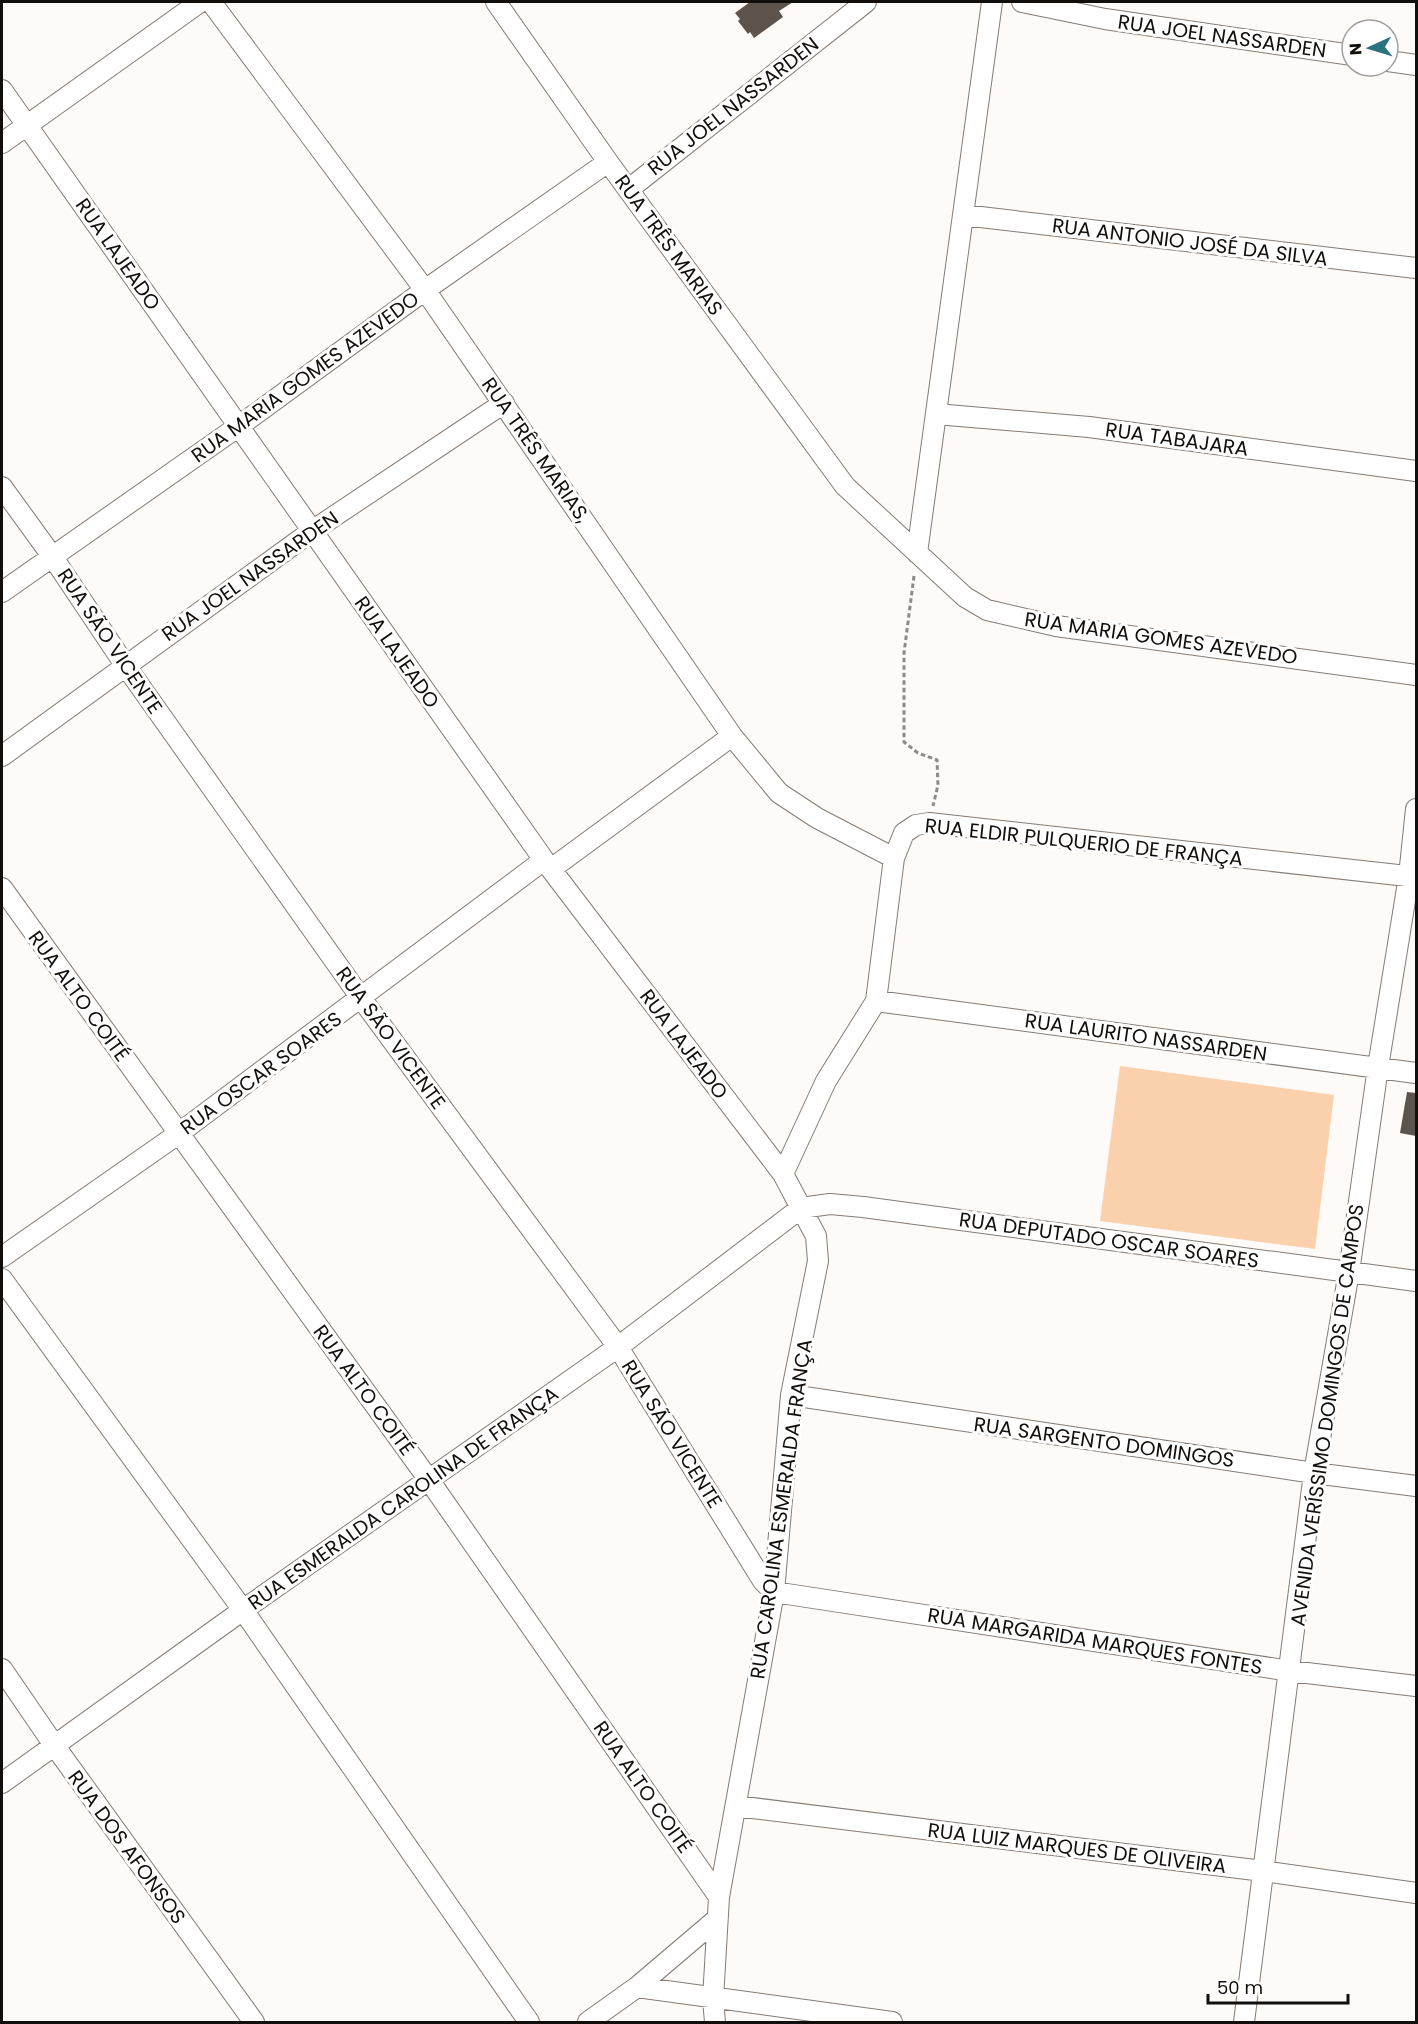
<svg xmlns="http://www.w3.org/2000/svg" width="1418" height="2024" viewBox="0 0 1418 2024" font-family="Poppins,sans-serif">
  <style>
    .green { fill: #fad0ad }
    .building { fill: #5c544c }
    .lines { fill: none; stroke-linecap: round; stroke-linejoin: round }
    .minor-casing { stroke: #857b74; stroke-width: 22 }
    .path { stroke: #8c8986; stroke-width: 3; stroke-dasharray: 4.5 3; stroke-linecap: butt }
    .minor { stroke: #fff; stroke-width: 20 }
    .labels { text-anchor: middle; stroke-width: 6; stroke-linejoin: round; paint-order: stroke }
    .street-label { font-size: 20px; fill: #110e0b; stroke: #fff }
  </style>
  <rect width="100%" height="100%" fill="#fefaf7"/>
  <path class="green" d="M1120,1066L1334,1095L1315,1249L1100,1221Z"/>
  <path class="building" d="M750,2H793L779,11L783,17L754,38L750,32L748,34L738,21L740,19L735,13Z
    M1407,1092L1416,1093V1136L1400,1133Z"/>
  <g class="lines">
    <g class="minor-casing">
      <path id="minor" d="M211,2L425,290L732,736L779,793L817,818L894,858
        M496,2L608,162L845,486L965,597L987,610L1056,626L1416,675
        M1022,2L1105,19L1352,55
        M1388,61L1416,65
        M2,90L544,860L783,1174L816,1236L818,1261L791,1395L774,1592L719,1897L713,1999L715,2022
        M2,143L200,2
        M629,189L866,2
        M963,215L1416,268
        M936,414L1089,427L1416,471
        M2,487L52,556L125,665L361,998L618,1347L763,1581L774,1592L1290,1671L1416,1686
        M917,553L992,2
        M2,592L239,426L425,290L608,162
        M2,756L312,531L504,403
        M551,869L732,736
        M2,888L429,1480L719,1897
        M876,1001L1416,1073
        M783,1174L826,1081L876,1001L894,858L904,833L916,825L929,823L1416,877
        M801,1208L830,1204L863,1207L1416,1281
        M2,1257L178,1134L544,860
        M2,1279L243,1610L529,2022
        M791,1395L1314,1473L1416,1486
        M2,1669L54,1745L254,2022
        M2,1783L243,1610L618,1347L801,1208
        M736,1806L1263,1871L1416,1893
        M637,1987L892,2022
        M588,2022L637,1987L717,1919
        M1244,2022L1314,1473L1349,1272L1378,1067L1409,876L1416,809"/>
    </g>
    <path class="path" d="M914,576L904,653V742L918,753L937,760L938,785L933,806"/>
    <use href="#minor" class="minor"/>
  </g>
  <g class="labels">
    <g class="street-label">
      <text transform="translate(1222 36) rotate(8)" y="7">RUA JOEL NASSARDEN</text>
      <text transform="translate(733 106) rotate(-38)" y="7">RUA JOEL NASSARDEN</text>
      <text transform="translate(1190 242) rotate(7)" y="7">RUA ANTONIO JOSÉ DA SILVA</text>
      <text transform="translate(669 245) rotate(54)" y="7">RUA TRÊS MARIAS</text>
      <text transform="translate(118 254) rotate(55)" y="7">RUA LAJEADO</text>
      <text transform="translate(305 377) rotate(-36)" y="7">RUA MARIA GOMES AZEVEDO</text>
      <text transform="translate(1177 439) rotate(8)" y="7">RUA TABAJARA</text>
      <text transform="translate(536 450) rotate(55)" y="7">RUA TRÊS MARIAS,</text>
      <text transform="translate(250 576) rotate(-35)" y="7">RUA JOEL NASSARDEN</text>
      <text transform="translate(1161 638) rotate(8)" y="7">RUA MARIA GOMES AZEVEDO</text>
      <text transform="translate(110 641) rotate(56)" y="7">RUA SÃO VICENTE</text>
      <text transform="translate(397 652) rotate(55)" y="7">RUA LAJEADO</text>
      <text transform="translate(1084 842) rotate(6)" y="7">RUA ELDIR PULQUERIO DE FRANÇA</text>
      <text transform="translate(79 996) rotate(54)" y="7">RUA ALTO COITÉ</text>
      <text transform="translate(1146 1037) rotate(8)" y="7">RUA LAURITO NASSARDEN</text>
      <text transform="translate(391 1038) rotate(54)" y="7">RUA SÃO VICENTE</text>
      <text transform="translate(684 1044) rotate(53)" y="7">RUA LAJEADO</text>
      <text transform="translate(261 1073) rotate(-36)" y="7">RUA OSCAR SOARES</text>
      <text transform="translate(1109 1240) rotate(8)" y="7">RUA DEPUTADO OSCAR SOARES</text>
      <text transform="translate(364 1390) rotate(54)" y="7">RUA ALTO COITÉ</text>
      <text transform="translate(1327 1415) rotate(-82)" y="7">AVENIDA VERÍSSIMO DOMINGOS DE CAMPOS</text>
      <text transform="translate(672 1434) rotate(58)" y="7">RUA SÃO VICENTE</text>
      <text transform="translate(1104 1442) rotate(8)" y="7">RUA SARGENTO DOMINGOS</text>
      <text transform="translate(403 1498) rotate(-35)" y="7">RUA ESMERALDA CAROLINA DE FRANÇA</text>
      <text transform="translate(781 1509) rotate(-82)" y="7">RUA CAROLINA ESMERALDA FRANÇA</text>
      <text transform="translate(1095 1641) rotate(9)" y="7">RUA MARGARIDA MARQUES FONTES</text>
      <text transform="translate(643 1787) rotate(55)" y="7">RUA ALTO COITÉ</text>
      <text transform="translate(127 1847) rotate(54)" y="7">RUA DOS AFONSOS</text>
      <text transform="translate(1077 1848) rotate(7)" y="7">RUA LUIZ MARQUES DE OLIVEIRA</text>
    </g>
  </g>
  <rect width="1418" height="2024" fill="none" stroke="#110e0b" stroke-width="6"/>
  <g transform="translate(1370 48) rotate(266)"><circle r="28" fill="#ffffff" stroke="#a09f9d" stroke-width="1.5"/>
  <path d="M0-4.5L10 22L0 15L-10 22Z" fill="#2b727f"/>
  <text y="-9" font-size="16" font-weight="bold" text-anchor="middle" fill="#110e0b">N</text>
  </g>
  <path d="M1208 1994v9h140v-9" fill="none" stroke="#110e0b" stroke-width="3"/>
  <text x="1217" y="1994" font-size="18" fill="#110e0b" stroke="#ffffff" stroke-width="4.5" paint-order="stroke">50 m</text>
</svg>
